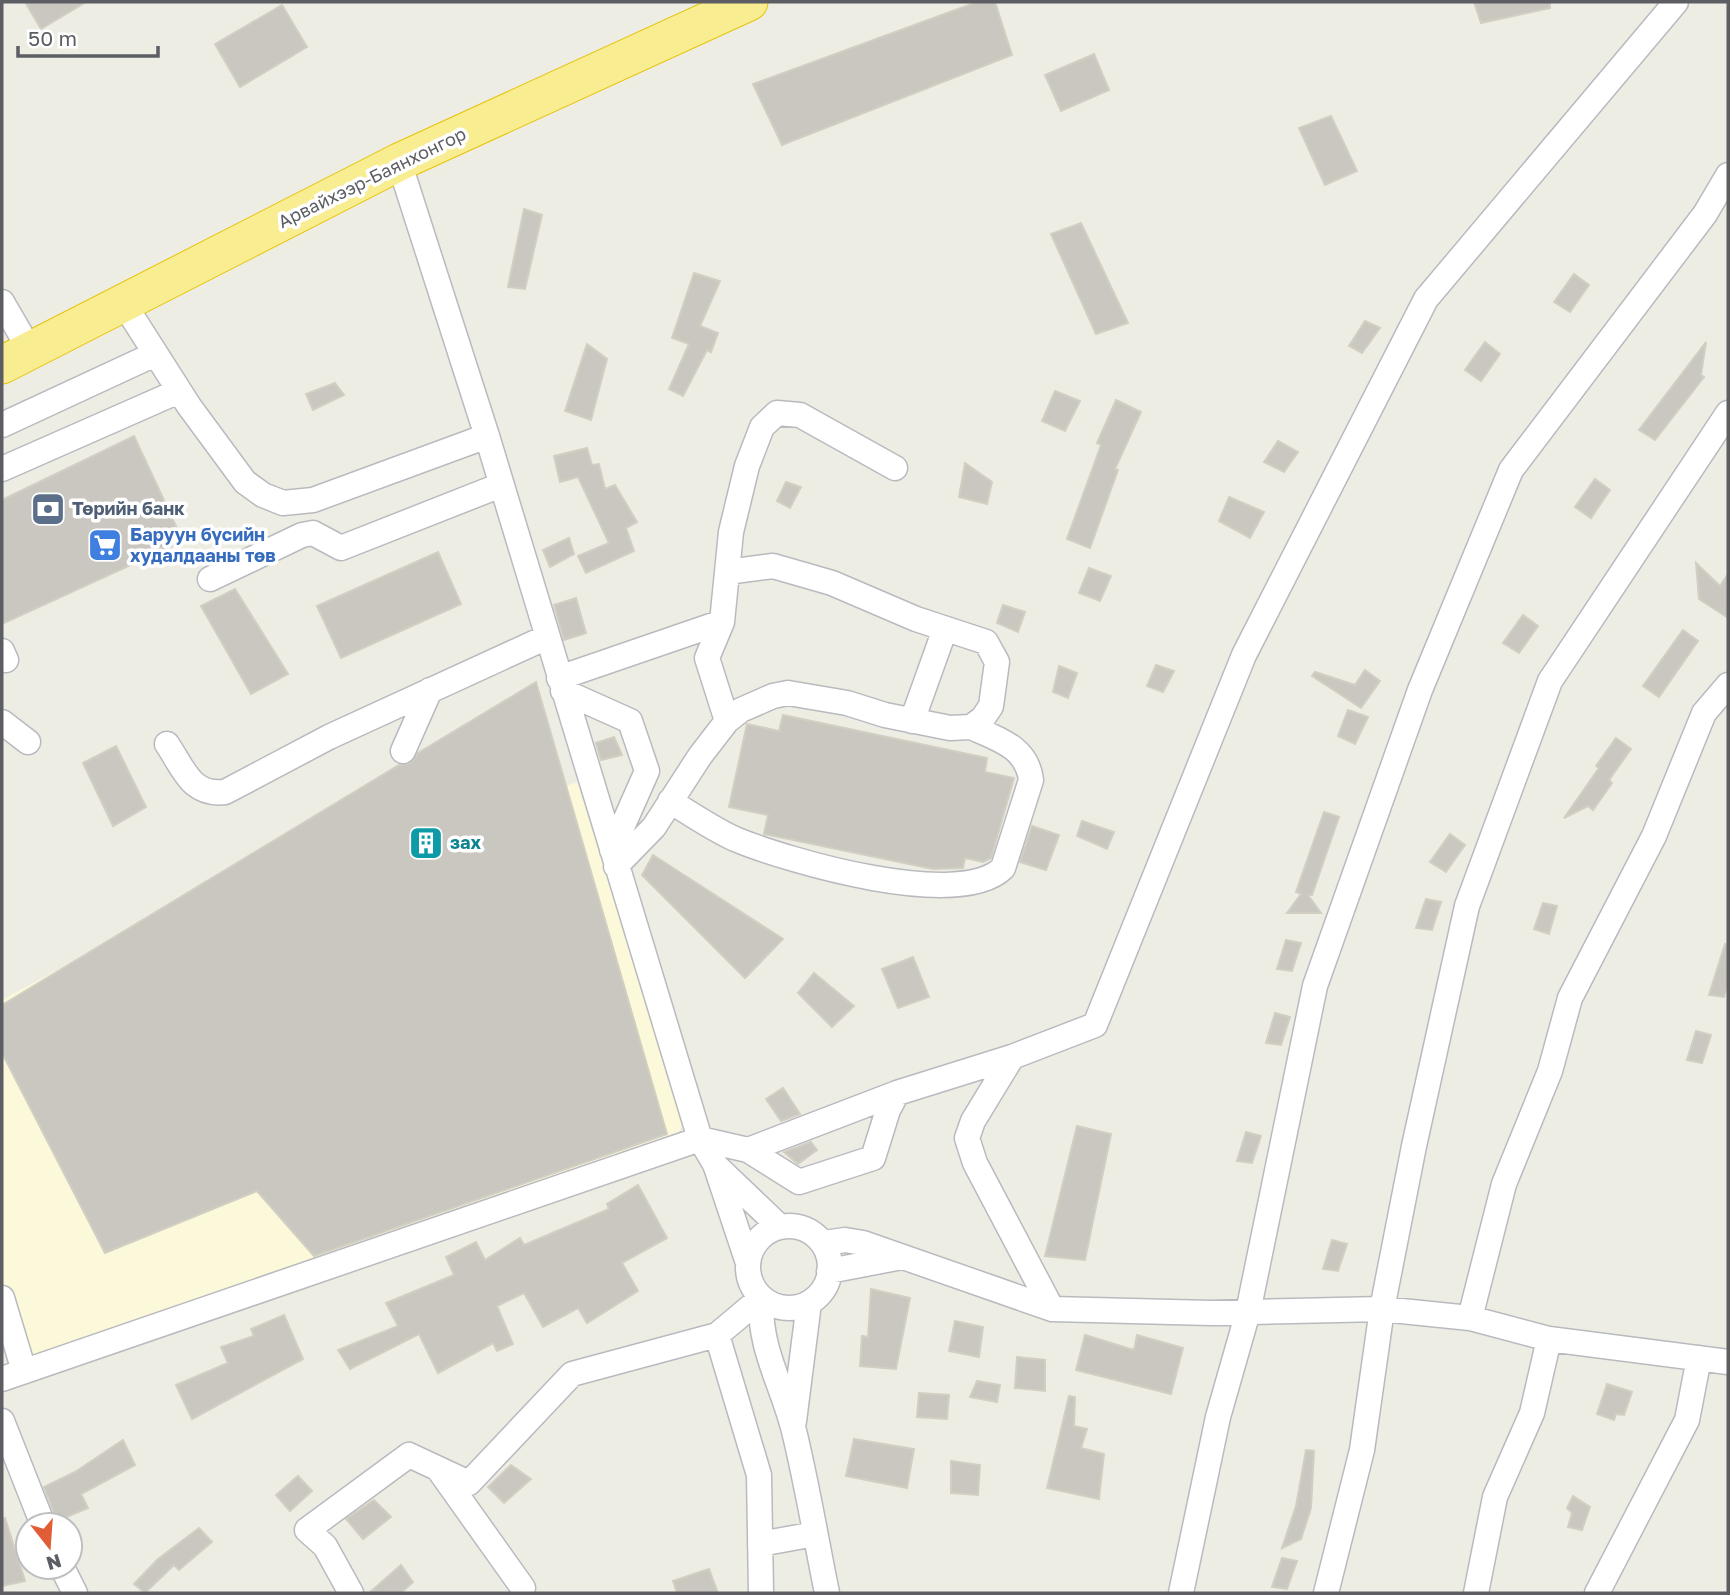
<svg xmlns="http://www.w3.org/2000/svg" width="1730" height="1595" viewBox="0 0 1730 1595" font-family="'Golos Text',sans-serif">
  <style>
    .commercial { fill: #fcf9da }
    .building { fill: #c9c7c0; stroke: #d2cfc2; stroke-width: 2 }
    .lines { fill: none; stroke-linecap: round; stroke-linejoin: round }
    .minor-casing { stroke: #b9babf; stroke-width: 27 }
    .highway-casing { stroke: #e7c30a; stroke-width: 39 }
    .minor { stroke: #fff; stroke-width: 24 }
    .highway { stroke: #f8ed90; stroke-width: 37 }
    .labels { text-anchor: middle; stroke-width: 7; stroke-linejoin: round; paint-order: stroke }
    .street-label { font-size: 18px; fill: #5c5e63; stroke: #fff }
    .service-label { font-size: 18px; font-weight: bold; fill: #4e5e75; stroke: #fff; text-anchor: start }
    .shop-label { font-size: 18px; font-weight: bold; fill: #366cbe; stroke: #fff; text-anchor: start }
    .culture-label { font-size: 18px; font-weight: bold; fill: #0d838f; stroke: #fff; text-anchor: start }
  </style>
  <rect width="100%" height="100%" fill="#eeede4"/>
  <path class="commercial" d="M437,764L470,826L577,782L685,1121L674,1140L15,1367L2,1329V1000Z"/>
  <path class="building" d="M25,2H86L41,29Z
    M977,2H995L1012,55L782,145L753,84Z
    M1474,2H1550V8L1481,23Z
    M282,5L307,47L240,87L215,44Z
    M1094,54L1109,90L1061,111L1045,75Z
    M1331,116L1357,171L1325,185L1299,128Z
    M524,209L542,215L525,289L508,287Z
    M1081,223L1128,323L1096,334L1051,234Z
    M694,273L720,281L700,326L718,333L711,352L707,350L683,396L669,389L689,344L672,338Z
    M1574,274L1589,285L1570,312L1554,302Z
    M1365,321L1380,328L1362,353L1349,346Z
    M1485,342L1500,354L1481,381L1465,370Z
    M1706,342L1701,375L1704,377L1655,440L1639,430Z
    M587,344L607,359L591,420L565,411Z
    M335,383L344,395L313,410L306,394Z
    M1055,391L1080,401L1065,431L1042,421Z
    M1116,400L1141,412L1115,469L1118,470L1090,548L1067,539L1101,445L1097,443Z
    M134,436L183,541L2,624V500Z
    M1278,441L1298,452L1284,472L1264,462Z
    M587,448L592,465L599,464L605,489L615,485L637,522L626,528L634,551L586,573L578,556L609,543L578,477L560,482L554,456Z
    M965,463L992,482L987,504L959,497Z
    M1595,479L1610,490L1591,518L1575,507Z
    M786,482L801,487L790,508L777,501Z
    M1229,497L1264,512L1250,538L1219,521Z
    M569,538L574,554L550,567L543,550Z
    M438,552L461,604L341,658L317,606Z
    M1696,563L1720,586L1728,574V618L1699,599Z
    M1089,568L1111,576L1100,601L1079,593Z
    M235,589L288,674L251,694L201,606Z
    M576,598L586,633L564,640L554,605Z
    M1003,605L1025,612L1018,632L997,623Z
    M1523,615L1538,626L1519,653L1503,643Z
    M1683,630L1698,641L1659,697L1643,686Z
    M1156,665L1174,671L1163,692L1147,686Z
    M1059,666L1077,673L1068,698L1053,692Z
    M1365,670L1380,681L1361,708L1312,676L1315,672L1355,685Z
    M536,682L667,1134L314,1256L257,1191L105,1253L2,1053V1005L399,765L411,763L418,753Z
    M1348,710L1368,717L1355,744L1338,736Z
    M783,715L987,758L985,772L1014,778L991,858L983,862L965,858L963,868L933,869L764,834L768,815L729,807L747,724L779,731Z
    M614,737L622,755L601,760L596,743Z
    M1616,738L1631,749L1609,780L1612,783L1593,810L1588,806L1564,818L1599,768L1596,766Z
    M116,746L146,807L113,826L83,763Z
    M1324,812L1339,817L1312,895H1308L1321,913H1287L1301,894L1296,892Z
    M1082,821L1114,832L1107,849L1077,836Z
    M1032,826L1059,835L1046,870L1020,862Z
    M1450,834L1465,845L1446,872L1430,862Z
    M653,855L783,939L745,978L642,875Z
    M1426,899L1441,902L1432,930L1416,928Z
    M1543,903L1557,906L1549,934L1534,929Z
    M1286,940L1301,943L1292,971L1277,969Z
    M1725,944L1728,945V984L1724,997L1709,995Z
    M913,957L929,997L898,1008L882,969Z
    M814,973L854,1006L832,1027L798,993Z
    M1275,1013L1290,1017L1281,1045L1266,1043Z
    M1696,1031L1711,1035L1702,1063L1687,1060Z
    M783,1088L800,1114L781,1121L766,1099Z
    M1077,1126L1111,1134L1085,1260L1045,1256Z
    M1246,1132L1261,1136L1252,1163L1237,1161Z
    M811,1142L817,1150L798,1164L784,1152Z
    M638,1185L667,1238L622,1263L638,1291L587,1323L578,1308L543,1327L524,1293L497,1306L513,1344L497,1351L493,1343L438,1373L419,1334L350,1369L338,1350L398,1326L386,1303L454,1275L446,1257L476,1242L485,1260L520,1238L524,1245L609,1209L607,1204Z
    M1332,1240L1347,1244L1338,1271L1323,1269Z
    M871,1289L910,1298L896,1369L860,1366L862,1336L868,1337Z
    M284,1315L303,1359L192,1419L176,1385L228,1363L221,1347L254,1336L251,1329Z
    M955,1321L983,1327L979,1357L949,1351Z
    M1085,1335L1134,1350L1137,1335L1183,1348L1171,1394L1076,1370Z
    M1017,1357L1045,1360V1391L1015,1388Z
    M977,1381L1000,1385L997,1402L970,1397Z
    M1607,1384L1632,1392L1624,1415L1616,1414L1614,1420L1597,1414Z
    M919,1393L949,1395L947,1419L917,1417Z
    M1069,1396L1075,1397L1074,1426L1087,1429L1081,1448L1104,1454L1099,1499L1047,1488Z
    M854,1439L914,1449L907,1488L846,1476Z
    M123,1440L135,1465L81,1494L88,1508L57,1521L44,1487L75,1472Z
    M1306,1450L1314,1451L1311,1508L1301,1539L1282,1548L1296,1506Z
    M951,1461L980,1465L978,1495L951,1493Z
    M511,1465L531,1479L504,1503L488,1487Z
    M298,1476L312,1491L290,1511L276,1495Z
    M1573,1496L1590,1507L1582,1530L1568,1527L1572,1513L1567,1508Z
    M374,1500L391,1517L363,1539L346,1519Z
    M2,1518H5L25,1581L2,1586Z
    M199,1528L212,1542L179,1570L174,1565L145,1593L134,1584L158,1559Z
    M1282,1558L1297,1561L1287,1589L1272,1587Z
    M401,1565L413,1582L401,1593H369Z
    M709,1569L718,1593H677L673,1581Z"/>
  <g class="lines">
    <g class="minor-casing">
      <path id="minor" d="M399,162L487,436L700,1139L715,1164L748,1263
        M2,302L31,352
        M124,304L189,406L245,482L263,495L283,503L313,500L487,436
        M2,425L155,354
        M2,469L179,391
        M210,579L302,535L313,533L341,548L501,485
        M2,651L6,660
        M559,678L722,622
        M563,691L630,721L647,771L612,850
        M727,721L707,658L722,622L731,532L747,466L762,427L777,413L800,415L895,468
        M912,721L945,629
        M2,722L28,742
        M167,744C184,769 191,796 225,792L329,737L547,637
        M403,751L430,690
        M670,801C691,814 713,829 735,839C788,861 959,911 1003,868L1031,780C1027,747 998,739 971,727
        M616,866L654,827L700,756L727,721L741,710L773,696L788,693L847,703L885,715L950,728L971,727L983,718L991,706L997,662L986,642L916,619L832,583L773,566L727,572
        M1012,1057L973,1121L967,1138L975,1163L1052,1309
        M748,1150L799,1182L873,1158L888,1110L897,1093
        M715,1165L780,1227
        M748 1267a41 41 0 1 1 82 0a41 41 0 1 1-82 0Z
        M824,1243L845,1240L863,1243L1052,1309L1211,1313L1382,1309L1470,1318L1549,1339L1728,1362
        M829,1271L902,1257
        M2,1298L24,1371
        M761,1298C759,1350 782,1383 794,1431C807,1484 816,1539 827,1593
        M1470,1318L1504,1184L1550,1071L1570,998L1654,836L1704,713L1728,685
        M717,1335L759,1475L761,1593
        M2,1379L700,1139L748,1150L897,1093L1012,1057L1095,1025L1244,655L1426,299L1676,2
        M2,1421L43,1525
        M794,1421L809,1303
        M439,1470L523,1588
        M760,1544L815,1534
        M62,1567L75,1593
        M351,1593L325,1546L307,1530L409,1455L469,1483L572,1374L717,1335L761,1298
        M1181,1593L1218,1417L1248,1312L1315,986L1420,690L1511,470L1705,214L1728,175
        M1326,1593L1362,1450L1382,1309L1414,1146L1467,906L1550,681L1728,413
        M1476,1593L1495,1497L1532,1413L1549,1339
        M1597,1593L1687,1420L1699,1358"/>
    </g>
    <g class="highway-casing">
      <path id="highway" d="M2,365L399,162L749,2"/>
    </g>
    <use href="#minor" class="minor"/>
    <use href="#highway" class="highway"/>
  </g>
  <defs>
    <g id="bank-square" transform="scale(1.75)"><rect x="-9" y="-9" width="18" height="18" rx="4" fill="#5c6f8a" stroke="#fff"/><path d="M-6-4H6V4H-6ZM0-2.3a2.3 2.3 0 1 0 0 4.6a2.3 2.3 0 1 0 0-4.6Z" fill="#fff"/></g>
    <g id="supermarket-square" transform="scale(1.75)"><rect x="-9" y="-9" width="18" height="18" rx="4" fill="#3f7fe0" stroke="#fff"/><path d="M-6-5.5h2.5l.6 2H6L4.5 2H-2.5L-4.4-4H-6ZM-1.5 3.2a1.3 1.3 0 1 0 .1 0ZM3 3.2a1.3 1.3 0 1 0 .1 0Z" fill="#fff"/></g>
    <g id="building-square" transform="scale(1.75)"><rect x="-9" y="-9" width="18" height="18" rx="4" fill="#0f9aa8" stroke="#fff"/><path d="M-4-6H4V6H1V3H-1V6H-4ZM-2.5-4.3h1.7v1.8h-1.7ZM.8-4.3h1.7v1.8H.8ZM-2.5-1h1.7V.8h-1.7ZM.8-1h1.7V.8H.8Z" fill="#fff"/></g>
  </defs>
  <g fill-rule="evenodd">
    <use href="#bank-square" x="48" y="509"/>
    <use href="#supermarket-square" x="105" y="545"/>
    <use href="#building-square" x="426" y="843"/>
  </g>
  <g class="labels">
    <g class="street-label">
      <text transform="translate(372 178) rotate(-26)" y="6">Арвайхээр-Баянхонгор</text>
    </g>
    <g class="service-label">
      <text x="72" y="515">Төрийн банк</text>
    </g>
    <g class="shop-label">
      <text x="130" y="541">Баруун бүсийн<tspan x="130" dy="21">худалдааны төв</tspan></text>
    </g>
    <g class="culture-label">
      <text x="450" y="849">зах</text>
    </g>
  </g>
  <rect width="1730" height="1595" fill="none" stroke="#5c5e63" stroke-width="7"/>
  <g transform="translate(49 1546) rotate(163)"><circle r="33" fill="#ffffff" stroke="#bebfc1" stroke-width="2"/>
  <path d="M0-5L12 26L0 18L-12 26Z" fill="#e15d36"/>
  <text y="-10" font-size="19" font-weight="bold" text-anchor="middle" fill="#5c5e63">N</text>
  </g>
  <path d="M18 46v10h140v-10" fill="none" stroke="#5c5e63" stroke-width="3.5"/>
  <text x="28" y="46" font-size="21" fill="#5c5e63" stroke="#ffffff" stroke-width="5" paint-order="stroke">50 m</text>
</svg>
